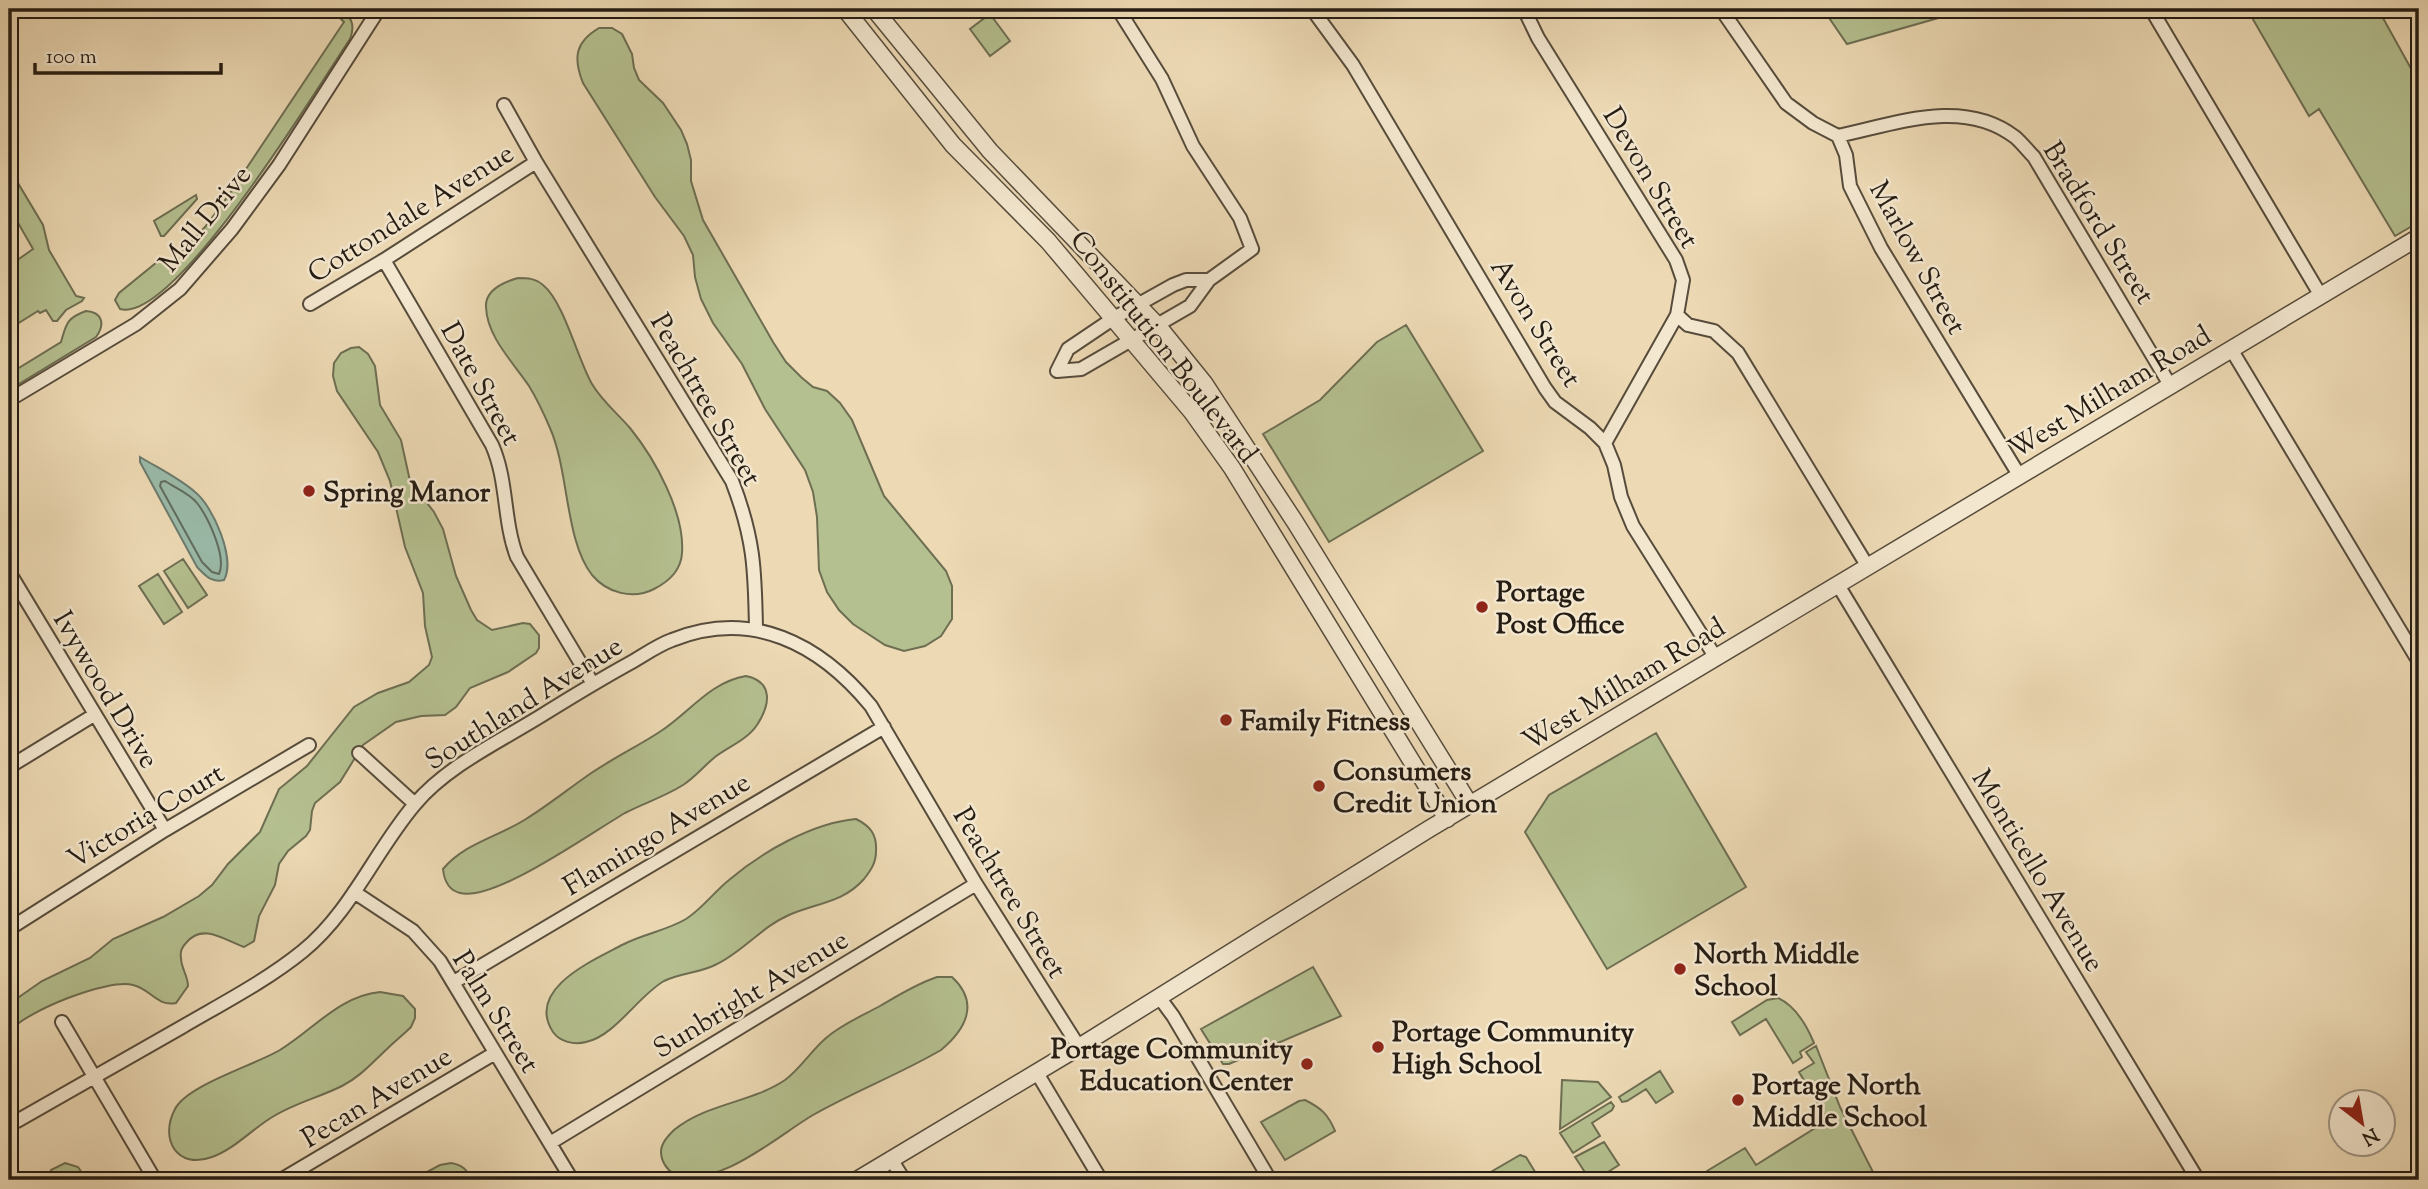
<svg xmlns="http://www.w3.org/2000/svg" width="2428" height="1189" viewBox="0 0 2428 1189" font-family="'Sorts Mill Goudy',serif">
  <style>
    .green { fill: #b5c090; stroke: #6d6e52; stroke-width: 2 }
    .water { fill: #9abbaa; stroke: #6b7b6e; stroke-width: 2 }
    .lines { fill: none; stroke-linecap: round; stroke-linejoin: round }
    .shore { stroke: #606c5e; stroke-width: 2 }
    .minor-casing { stroke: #574c3c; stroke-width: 16 }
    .tertiary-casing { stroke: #574c3c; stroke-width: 19 }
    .minor { stroke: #f3e7cf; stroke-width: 12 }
    .tertiary { stroke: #f3e7cf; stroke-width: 16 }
    .poi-dot { fill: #8f2418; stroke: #f3e7cf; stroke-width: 2.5 }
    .labels { text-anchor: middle; stroke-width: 5; stroke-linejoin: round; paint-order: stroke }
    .street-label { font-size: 28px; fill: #251c13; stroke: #f3e7cf }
    .poi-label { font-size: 28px; font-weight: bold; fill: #251c13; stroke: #f3e7cf; text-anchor: start }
  </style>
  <rect width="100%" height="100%" fill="#eddab5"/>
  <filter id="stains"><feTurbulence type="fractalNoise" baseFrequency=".00286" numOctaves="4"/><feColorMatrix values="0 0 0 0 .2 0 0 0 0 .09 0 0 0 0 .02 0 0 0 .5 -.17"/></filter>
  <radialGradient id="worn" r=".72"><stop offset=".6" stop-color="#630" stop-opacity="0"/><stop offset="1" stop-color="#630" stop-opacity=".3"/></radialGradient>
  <path class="green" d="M1823,9H1970L1847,44Z
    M2247,9H2378L2419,83V222L2395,236L2319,109L2309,116Z
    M342,13C354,17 354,29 350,39C319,85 175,324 120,309L115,300L119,293L162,258H167L173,261L205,227L228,196L344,22L338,16Z
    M990,14L1010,41L990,56L970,29Z
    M599,28H612L622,34L632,54L634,68L639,80L663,103L681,130L687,144L691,160V181L703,220L773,342L786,362L801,377L813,387L827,391L840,403L852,420L884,496L946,571L952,586V619L941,636L925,646L904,651L885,645L853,624L839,610L827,592L819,570L817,517L813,492L805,470L765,409L742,364L713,323L701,299L695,277L693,255L684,236L655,197L583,83C573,58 575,42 599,28Z
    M9,168L43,225L49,250L76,296L84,298L82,301L66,310L57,321H53L46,310L40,313L38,311L9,329V266L33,249L9,207Z
    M196,195L197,199L164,236H161L154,221Z
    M518,278C527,278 535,278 543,285C564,302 578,360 592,384C602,401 618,414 630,428C655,459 685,513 682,553C681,571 668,582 654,589C633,600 607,593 592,575C565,541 569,471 550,428C544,414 537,399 529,386C513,362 487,337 486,307C485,290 504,282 518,278Z
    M86,311C103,312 105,325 96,337L9,390V374L61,342C66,325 66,318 86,311Z
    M1406,325L1483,451L1329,542L1263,434L1320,400L1377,342Z
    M359,347L368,354L375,366L380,405L401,440L410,481L434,512L443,529L456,576L471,610L477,620L492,630L523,623L530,624L539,635V648L536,653L508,672L470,688L456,707L445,715L421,716L396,722L363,745L340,782L315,803L312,811L310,830L306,836L288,851L279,864L275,885L259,916L254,941L244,947C226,941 203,922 186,943C182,947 180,953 181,958C181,968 188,976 188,986L176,1003C157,1007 151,989 133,985C109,978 25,1011 9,1032V1004L42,981L90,958L113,939L163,917L199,896L212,885L228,864L260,832L279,789L307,766L354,707L378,693L409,682L429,665L432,657L425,626L423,593L405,547L390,481L378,452L337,391L333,376L334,363L341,353L351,348Z
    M183,559L207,595L188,608L164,571Z
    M158,574L182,612L164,624L139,586Z
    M746,676C774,682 770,705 757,725C747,740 728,747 715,757C704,766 694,778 683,785C664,797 644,803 625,813C592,832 495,902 460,893C448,890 444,879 443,869C465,843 498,837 526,819C547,806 567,790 587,776C611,759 637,747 661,731C690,712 710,682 746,676Z
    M1656,733L1746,887L1607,969L1525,832L1549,795Z
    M856,819C870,826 877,834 876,851C876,863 871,870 864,879C843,903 816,903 789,915C761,927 742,953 715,965C699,973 680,973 664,981C638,996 615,1036 586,1042C574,1045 560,1042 553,1032C525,989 594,960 622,945C642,934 666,931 686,919C702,909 714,892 729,880C762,852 812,823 856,819Z
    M1313,967L1341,1016L1229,1064H1223L1201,1029Z
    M937,977H952C980,1003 966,1029 941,1050C900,1074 855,1091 813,1115C777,1136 720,1189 674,1174C667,1170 661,1161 661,1152C661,1143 668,1136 674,1130C707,1103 751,1103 785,1080C800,1069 811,1051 826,1038C842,1024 862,1016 880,1006C899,995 916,984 937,977Z
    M380,992L403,996L415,1009V1018L411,1027C403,1035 395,1041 387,1049C373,1062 360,1077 342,1086C320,1097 295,1103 274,1116C253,1128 235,1149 212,1157C177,1170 159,1139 175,1109C187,1085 255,1065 280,1050C313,1030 339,996 380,992Z
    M1778,998C1795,1006 1807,1026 1814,1043L1800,1052L1802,1057L1793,1063L1766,1019L1740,1035L1732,1022L1767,1000Z
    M1816,1046L1840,1107L1877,1180H1707V1171L1745,1148L1756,1165L1828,1120L1799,1072L1814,1063L1806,1052Z
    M1660,1071L1673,1092L1656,1103L1646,1089L1627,1101L1622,1102L1619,1097Z
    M1562,1080L1598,1082L1611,1097L1560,1129Z
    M1305,1100C1321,1108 1328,1114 1335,1131L1285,1160L1261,1122L1299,1101Z
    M1611,1102L1614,1106L1612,1110L1592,1123L1600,1136L1573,1153L1560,1133Z
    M1604,1142L1619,1165L1595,1180H1590L1575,1157Z
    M1520,1155L1526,1157L1540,1180H1477Z
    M65,1163L78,1167L87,1180H48L51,1170Z
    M451,1163C463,1165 467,1170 472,1180H412L440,1165Z"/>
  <path class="water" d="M140,457C158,468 179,478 195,492C213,506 236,559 224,580C211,583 206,576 197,567L140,462Z"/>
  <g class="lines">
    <path class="shore" d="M165,481C175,488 189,493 197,503C208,517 227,557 219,574L212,572L202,562L160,486L161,482Z"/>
    <g class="minor-casing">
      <path id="minor" d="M1312,9L1353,65L1545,388L1555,402L1590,428L1605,443L1614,465L1621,497L1633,526L1716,658
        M1524,9L1538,38L1676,260L1683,280L1677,315L1688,325L1714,331L1738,353L1868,567
        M1721,9L1786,103L1813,123L1838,136L1846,155L1850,186L1881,248L2019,475
        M2151,9L2321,296
        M504,105L536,162L732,481C754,538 755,569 756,629
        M1838,136C1895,124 1963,97 2015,137C2022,143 2028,151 2034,157L2170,385
        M384,260L492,445C508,481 503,521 517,557L593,684
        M310,304L384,260L536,162
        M2231,349L2419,662
        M1057,371L1081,369L1190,306L1209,280L1252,249L1240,218L1193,146L1162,79L1118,9
        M1057,371L1068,349L1114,318L1173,285L1186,280H1209
        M9,400L136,324L180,289L232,229L279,165L379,9
        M1605,443L1677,315
        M9,572L165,830
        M1838,585L2198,1180
        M359,753L415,804
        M9,767L94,715
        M354,892L413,931L440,961L572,1180
        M9,929L165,830L309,745
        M454,982L884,727
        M1159,997L1173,1016L1270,1180
        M62,1022L155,1180
        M1037,1073L1101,1180
        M17,1121C72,1090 127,1058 182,1027C223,1003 266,981 303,951C351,912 375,851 415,804C448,765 501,741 544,714C573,696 601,679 630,663C644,655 658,645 672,640C752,608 820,644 871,706L976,884L1079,1047
        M550,1143L976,884
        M891,1159L904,1180
        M281,1180L495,1053"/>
    </g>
    <g class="tertiary-casing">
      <path id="tertiary" d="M845,9L953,145L1048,241L1192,412L1232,468L1447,819
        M874,9L990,151L1158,326L1204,383L1295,522L1470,805
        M857,1180L1079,1047L1429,829L2419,237"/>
    </g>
    <use href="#minor" class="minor"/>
    <use href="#tertiary" class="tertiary"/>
  </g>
  <g class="poi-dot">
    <circle cx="309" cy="491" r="7"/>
    <circle cx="1482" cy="607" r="7"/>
    <circle cx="1226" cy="720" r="7"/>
    <circle cx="1319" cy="786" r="7"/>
    <circle cx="1680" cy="969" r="7"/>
    <circle cx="1378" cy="1047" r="7"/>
    <circle cx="1307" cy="1064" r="7"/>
    <circle cx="1738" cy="1100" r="7"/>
  </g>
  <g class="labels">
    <g class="street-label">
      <text transform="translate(1652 177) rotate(59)" y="10">Devon Street</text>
      <text transform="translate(410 212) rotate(-32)" y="10">Cottondale Avenue</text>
      <text transform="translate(204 218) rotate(-51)" y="10">Mall Drive</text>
      <text transform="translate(2100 222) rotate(58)" y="10">Bradford Street</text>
      <text transform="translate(1919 257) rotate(61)" y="10">Marlow Street</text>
      <text transform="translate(1537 322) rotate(58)" y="10">Avon Street</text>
      <text transform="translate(1165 346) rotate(52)" y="10">Constitution Boulevard</text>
      <text transform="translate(482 383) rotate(61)" y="10">Date Street</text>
      <text transform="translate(2109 391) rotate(-31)" y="10">West Milham Road</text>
      <text transform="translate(707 399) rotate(60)" y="10">Peachtree Street</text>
      <text transform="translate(1623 683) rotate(-31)" y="10">West Milham Road</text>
      <text transform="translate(107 689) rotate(59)" y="10">Ivywood Drive</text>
      <text transform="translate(523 702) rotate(-32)" y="10">Southland Avenue</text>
      <text transform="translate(145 815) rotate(-31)" y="10">Victoria Court</text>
      <text transform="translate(656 833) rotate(-31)" y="10">Flamingo Avenue</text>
      <text transform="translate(2039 870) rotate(59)" y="10">Monticello Avenue</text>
      <text transform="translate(1011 892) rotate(59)" y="10">Peachtree Street</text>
      <text transform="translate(750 993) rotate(-31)" y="10">Sunbright Avenue</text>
      <text transform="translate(497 1011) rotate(58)" y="10">Palm Street</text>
      <text transform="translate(376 1096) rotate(-31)" y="10">Pecan Avenue</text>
    </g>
    <g class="poi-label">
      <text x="323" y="501">Spring Manor</text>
      <text x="1496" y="601">Portage<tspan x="1496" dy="32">Post Office</tspan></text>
      <text x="1240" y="730">Family Fitness</text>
      <text x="1333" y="780">Consumers<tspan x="1333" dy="32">Credit Union</tspan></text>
      <text x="1694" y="963">North Middle<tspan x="1694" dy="32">School</tspan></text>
      <text x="1392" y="1041">Portage Community<tspan x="1392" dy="32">High School</tspan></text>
      <text x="1293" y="1058" text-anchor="end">Portage Community<tspan x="1293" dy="32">Education Center</tspan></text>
      <text x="1752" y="1094">Portage North<tspan x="1752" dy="32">Middle School</tspan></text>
    </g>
  </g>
  <rect width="2428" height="1189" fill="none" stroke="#eddab5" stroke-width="35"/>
  <rect x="10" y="10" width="2407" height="1168" fill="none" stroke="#251c13" stroke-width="3.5"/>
  <rect x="18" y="18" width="2393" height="1154" fill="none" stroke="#251c13" stroke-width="2"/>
  <g transform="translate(2362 1123) rotate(149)"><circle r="33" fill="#f3e7cf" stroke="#a19684" stroke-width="2"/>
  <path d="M0-5L12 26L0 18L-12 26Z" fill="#8f2418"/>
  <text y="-10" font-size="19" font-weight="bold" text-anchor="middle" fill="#251c13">N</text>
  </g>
  <path d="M35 63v10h186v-10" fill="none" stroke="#251c13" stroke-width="3.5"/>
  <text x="46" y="63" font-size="21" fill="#251c13" stroke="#f3e7cf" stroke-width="5" paint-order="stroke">100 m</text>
  <rect width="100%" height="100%" filter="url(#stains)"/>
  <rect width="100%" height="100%" fill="url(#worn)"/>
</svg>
